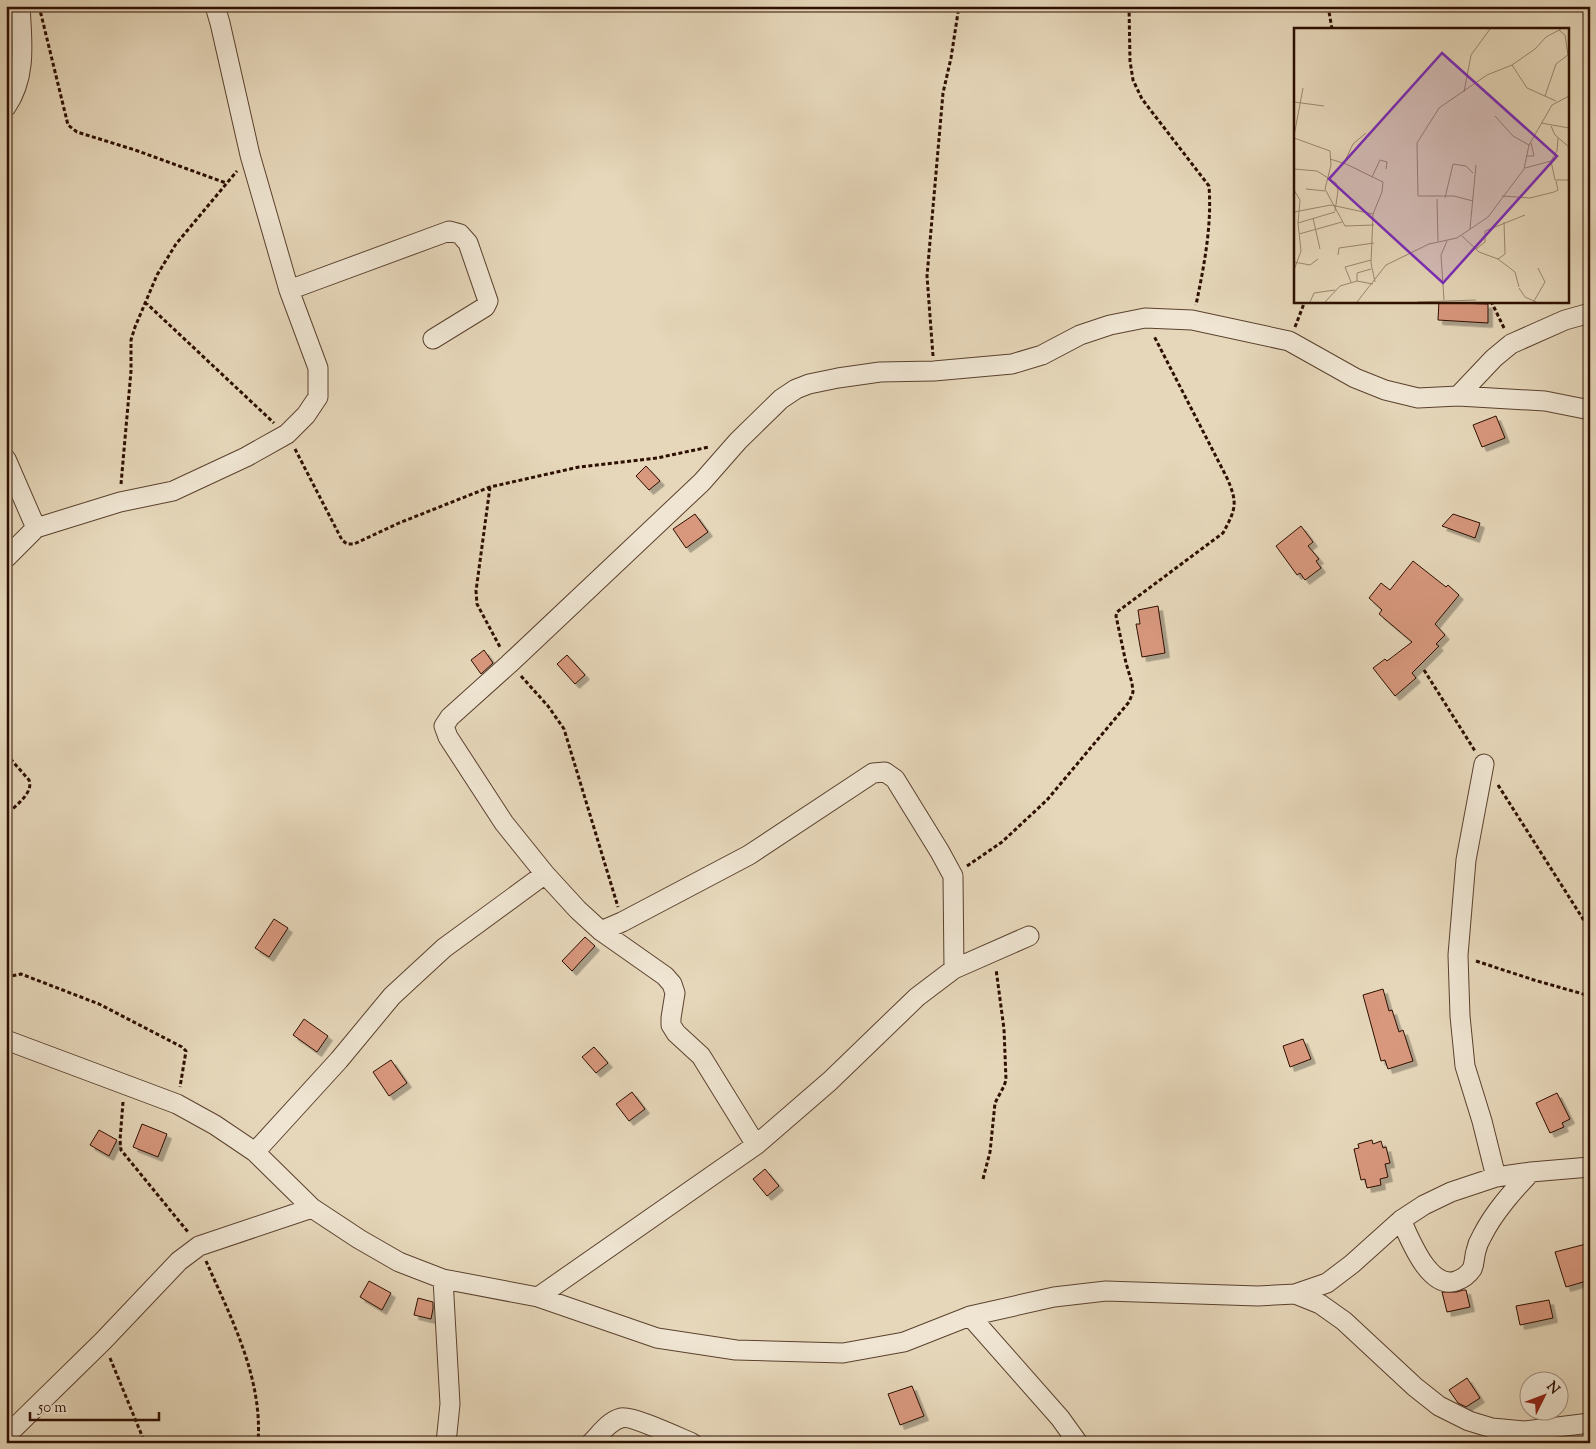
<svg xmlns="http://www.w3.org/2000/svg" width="1596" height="1449" viewBox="0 0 1596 1449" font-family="'Sorts Mill Goudy',serif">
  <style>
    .building { fill: #d8987e; stroke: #2d0f00; filter: url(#shadow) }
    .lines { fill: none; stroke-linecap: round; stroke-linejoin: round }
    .minor-casing { stroke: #5b412e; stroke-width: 21 }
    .path { stroke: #2d0f00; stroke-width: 3; stroke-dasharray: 4 2.5; stroke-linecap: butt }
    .minor { stroke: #efe5d2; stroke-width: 19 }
    .inset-road { fill: none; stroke: #9c8770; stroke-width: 1 }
    .view { fill: #7b2cbf; fill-opacity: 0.15; stroke: #7b2cbf; stroke-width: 2.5 }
    .inset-edge { fill: none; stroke: #2d0f00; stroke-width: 2.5 }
  </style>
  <defs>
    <filter id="shadow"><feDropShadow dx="4.5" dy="4.5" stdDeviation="0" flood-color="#0004"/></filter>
  </defs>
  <rect width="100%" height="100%" fill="#e6d7ba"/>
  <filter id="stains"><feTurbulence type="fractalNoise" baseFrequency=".004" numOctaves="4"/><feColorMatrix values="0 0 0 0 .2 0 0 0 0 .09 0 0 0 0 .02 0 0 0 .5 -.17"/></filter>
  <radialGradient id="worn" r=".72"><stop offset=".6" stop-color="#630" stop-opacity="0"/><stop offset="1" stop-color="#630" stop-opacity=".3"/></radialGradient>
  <path class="building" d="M1439,301H1454L1453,303L1488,304V323L1438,320Z
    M1496,416L1505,438L1482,447L1473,425Z
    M646,466L660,481L649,490L636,476Z
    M695,514L708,532L686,548L673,529Z
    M1453,514L1480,523L1475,538L1442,526Z
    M1301,526L1313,542L1308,546L1319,559L1316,561L1321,568L1305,580L1300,573L1297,575L1276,546Z
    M1413,561L1446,587L1448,585L1459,595L1435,624L1445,635L1436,644L1439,646L1412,673L1416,678L1395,696L1373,668L1385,659L1387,661L1412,642L1379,614L1382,610L1369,598L1381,583L1390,590Z
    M1158,606L1165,653L1142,657L1136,624H1140L1138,610Z
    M484,650L493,663L481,674L471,660Z
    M567,655L585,675L575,684L557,664Z
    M274,919L288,928L269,957L255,948Z
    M585,937L595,946L572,971L562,961Z
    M1383,989L1389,1011L1392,1010L1399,1032L1403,1030L1413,1061L1388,1069L1385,1060L1381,1061L1363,995Z
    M304,1019L328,1036L317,1052L293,1035Z
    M1303,1039L1311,1059L1290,1067L1283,1046Z
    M594,1047L608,1063L596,1073L582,1057Z
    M391,1060L407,1083L389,1096L373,1072Z
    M632,1092L645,1109L629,1121L616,1104Z
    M1557,1093L1570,1119L1562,1123L1564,1127L1550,1133L1536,1103Z
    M142,1124L167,1134L158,1157L133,1147Z
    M99,1130L117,1140L109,1156L90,1145Z
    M1372,1140L1373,1144L1381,1141L1383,1148L1386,1147L1390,1163L1385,1164L1388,1177L1380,1179L1381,1185L1367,1188L1365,1179L1361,1180L1354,1149L1359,1148L1358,1144Z
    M765,1169L779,1186L767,1196L753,1179Z
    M1590,1243V1280L1566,1287L1555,1252Z
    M369,1281L391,1293L382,1310L360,1297Z
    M1463,1290H1466L1470,1307L1447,1312L1442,1292H1457Z
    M418,1298L433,1302V1309L431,1319L414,1315Z
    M1549,1300L1553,1318L1520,1325L1516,1306Z
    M1467,1378L1480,1398L1466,1407L1458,1403L1449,1390Z
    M912,1386L924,1416L900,1425L888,1394Z"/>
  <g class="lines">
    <g class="minor-casing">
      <path id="minor" d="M6,107C27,77 22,41 20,6
        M289,290L449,231L460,234L468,243L488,301L485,307L433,339
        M1458,396L1494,358L1511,344L1565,320L1590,313
        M6,459L36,528
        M6,558L36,528L120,502L173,491L246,457L287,434L306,415L318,397V368L289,290L250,155L220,23L215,6
        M1484,764L1466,860L1458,955L1460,1016L1465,1066L1482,1121L1496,1177
        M601,931L622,922L749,855L873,773L885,772L895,779L940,852L953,876L954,969
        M6,1040L177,1104L215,1125L255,1152L312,1208L359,1239L399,1262L443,1279L538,1297L657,1338L736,1350L843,1353L904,1342L970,1316L1054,1297L1106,1291L1258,1296L1295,1294L1327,1283L1352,1264L1401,1220L1424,1205L1451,1192L1496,1177L1531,1172L1590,1167
        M756,1145L701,1056L676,1033L671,1025V1018L675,993L672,984L665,976L601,931L578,910L545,874L504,823L448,737L444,726L450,717L509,664L702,482L738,441L781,399L796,389L809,384L838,378L880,372L934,371L1012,364L1042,355L1080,335L1110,325L1145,318L1192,320L1289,341L1355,378L1385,390L1418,398L1458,396L1545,401L1590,410
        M255,1152L339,1060L392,996L444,948L545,874
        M1401,1220C1410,1239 1429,1290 1456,1281C1462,1279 1468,1275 1472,1269C1475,1263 1474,1257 1476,1251C1477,1246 1479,1241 1482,1236C1494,1212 1513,1191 1531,1172
        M443,1279L450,1404L446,1443
        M1295,1294L1320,1304L1344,1321L1415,1387L1439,1406L1469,1421L1492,1428L1524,1431L1590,1423
        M538,1297L756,1145L830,1081L917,997L954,969L1029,936
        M970,1316L1060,1418L1078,1443
        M6,1436L103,1341L179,1261L199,1246L312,1208
        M591,1443C600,1434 609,1421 621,1418C631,1415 680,1438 692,1443"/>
    </g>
    <path class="path" d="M39,6L68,125L77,132L135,150L226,183
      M1129,6L1130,61L1133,80L1142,99L1209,186C1212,226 1204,266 1196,305
      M1328,6L1332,29
      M1491,301L1504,328
      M145,302L274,423
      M1295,327L1305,301
      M933,356L927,276L943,93L951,58L959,6
      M295,449L342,540L347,544H354L399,523L490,487L579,467L657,458L709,447
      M121,484L131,371V340L135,327L157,275L176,244L237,171
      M490,487L476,591L477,604L501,649
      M1424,670L1475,751
      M521,676L548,706L564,729L618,907
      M6,754L29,780C34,793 15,806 6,815
      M1498,785L1590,930
      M967,866L1002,842L1047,800L1129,702L1133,692L1132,683L1126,663L1116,616L1117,612L1223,533C1236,509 1238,503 1227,478L1154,336
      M1476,961L1534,980L1590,996
      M6,977L21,974L99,1004L182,1047L186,1051L180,1087
      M123,1102L120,1140L121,1150L188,1232
      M983,1179L990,1152L995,1103L1004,1086L1006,1080L1004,1029L996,969
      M206,1261C231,1318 263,1378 258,1443
      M110,1358L145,1443"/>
    <use href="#minor" class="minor"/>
  </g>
  <g transform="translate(1294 28)">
    <rect width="275" height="275" fill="#e6d7ba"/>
    <path class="inset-road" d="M218,37L233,60L262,73M170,64L177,27L196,1M251,68L262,36L274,27L271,7L265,2M0,74L30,78M201,88L219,108L235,117M247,95L275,100M257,98L261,107L275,119M0,108L9,60M0,110L36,123L37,137L31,161L51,198L80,197M232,128H240L237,115M36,131L52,136L89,154L88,164L79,186L77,235L81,254M257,133L261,152H275M50,135L59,116L72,105M231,140L257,133L263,123L264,110M0,141L23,143L42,155L44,163L41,183M78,149L86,132L93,134L92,141M12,161L31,163M0,162L6,172L4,195L7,223L0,242M208,168L236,170L260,164L264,162L262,153M151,170L159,136L172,138L179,145M143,171L144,213M179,173L160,168H124L123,115L145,80L193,47L218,37L241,21L252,9L267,1M0,184L37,177L79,186M19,190L26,221M4,195L41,184M176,201L182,137M5,206L48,194M168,208L185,224L204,231L221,244L225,259M182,221L191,214V203L231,187M44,227L45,220L80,215M204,231L211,226L210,194M0,234L16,237L24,231M63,253V245L77,241M57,254L51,239L77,232M225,260L231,269L242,274M150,272L147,227L153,213M240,273L251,254L244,240M16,274L20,265L41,262M31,274L46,258L63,253L79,256M63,274L92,237L135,216L163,210L194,189L230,141L235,117L258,77L275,68M123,274L182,272"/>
    <path class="view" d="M148,25L263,128L149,255L35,151Z"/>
    <rect width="275" height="275" class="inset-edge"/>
  </g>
  <rect width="1596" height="1449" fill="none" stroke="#e6d7ba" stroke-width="25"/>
  <rect x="8" y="8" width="1581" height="1434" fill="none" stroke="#2d0f00" stroke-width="2.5"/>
  <rect x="12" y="12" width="1571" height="1424" fill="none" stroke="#2d0f00"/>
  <g transform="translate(1544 1396) rotate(48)"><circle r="24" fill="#efe5d2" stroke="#a18f7e"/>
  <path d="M0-4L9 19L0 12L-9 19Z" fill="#8f2418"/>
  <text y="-8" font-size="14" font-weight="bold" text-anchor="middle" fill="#2d0f00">N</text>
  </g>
  <path d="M30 1412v8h129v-8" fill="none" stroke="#2d0f00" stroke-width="2.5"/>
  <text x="38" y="1412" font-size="15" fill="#2d0f00" stroke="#efe5d2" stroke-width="4" paint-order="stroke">50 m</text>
  <rect width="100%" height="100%" filter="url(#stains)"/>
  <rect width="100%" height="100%" fill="url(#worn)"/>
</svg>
